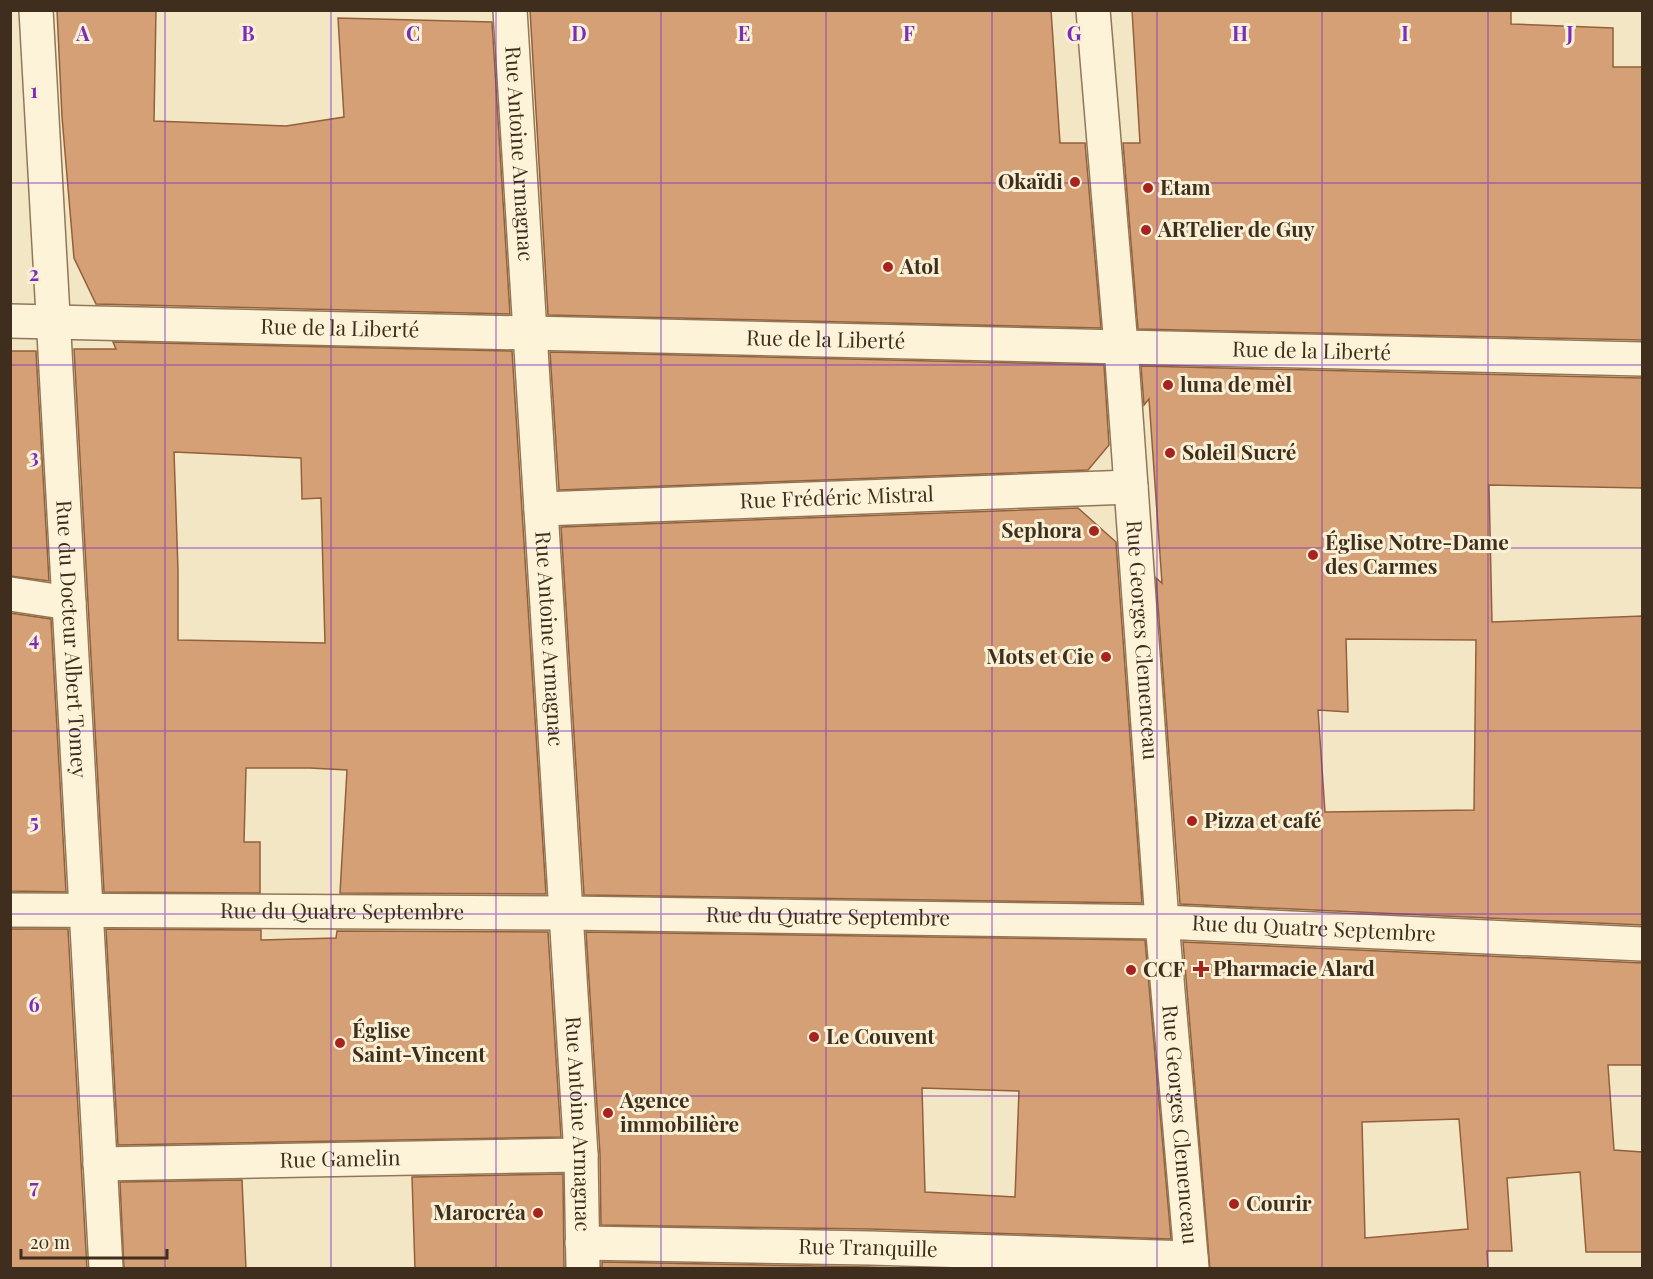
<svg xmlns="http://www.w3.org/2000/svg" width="1653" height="1279" viewBox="0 0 1653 1279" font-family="'Playfair Display',serif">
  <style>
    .building { fill: #d6a076; stroke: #93603b; stroke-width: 1.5; fill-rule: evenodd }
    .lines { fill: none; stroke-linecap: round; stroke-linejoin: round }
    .street-casing { stroke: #917758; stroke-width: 36 }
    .street { stroke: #fcf3d9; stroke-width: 33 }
    .grid { fill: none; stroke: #7b2cbf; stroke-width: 1.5; stroke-opacity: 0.55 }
    .poi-dot { fill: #a72320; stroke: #f9f0d5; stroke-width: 2 }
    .labels { text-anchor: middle; stroke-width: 6; stroke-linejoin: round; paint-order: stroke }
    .street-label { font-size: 21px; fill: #3f2e1d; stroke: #f9f0d5 }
    .poi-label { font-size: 21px; font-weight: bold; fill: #3f2e1d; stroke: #f9f0d5; text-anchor: start }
    .grid-label { font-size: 20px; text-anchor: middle; font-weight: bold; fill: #7b2cbf; stroke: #f9f0d5; stroke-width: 6; stroke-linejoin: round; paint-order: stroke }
  </style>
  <rect width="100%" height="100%" fill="#f3e6c4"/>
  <path class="building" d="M57,10H156L154,121L286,126L344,117L338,18L492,22L510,314L96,304L74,258L62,117Z
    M530,10H1051L1060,143H1085L1101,328L548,315Z
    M1132,10H1511V24L1613,28V67H1642V340L1138,329L1123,143H1140Z
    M113,342L512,351L546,894L340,893L347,770L310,768H246L244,842H260V893L104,892L74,349H116ZM174,452L301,458L302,499L321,498L325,643L178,640V570Z
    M10,351H36L49,581L10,576Z
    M550,352L1104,365L1109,445L1088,470L559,490Z
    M1141,366L1642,378V488L1489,485L1492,622L1642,616V925L1180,904L1156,578L1162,583L1149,399L1144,405ZM1346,639L1476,640L1474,810L1325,812L1318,710L1348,712Z
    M1078,508L1116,542L1142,903L584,895L561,527Z
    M10,613L51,619L66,892L10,891Z
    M10,929H68L87,1269H10Z
    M106,929L261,930V940L336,938L337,931L548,932L561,1137L118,1145Z
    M586,932L1145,940L1171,1239L870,1229L601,1225L600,1154ZM922,1088L1019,1091L1015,1197L925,1192Z
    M1183,942L1642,963V1065H1608L1614,1150L1642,1152V1252H1586L1580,1172L1507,1178L1512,1251H1487L1488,1269H1210ZM1459,1119L1468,1229L1365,1238L1362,1122Z
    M563,1174L564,1269H415L412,1177Z
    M242,1180L246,1269H124L120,1182Z
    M602,1262L870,1267L926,1269H602Z"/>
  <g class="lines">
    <g class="street-casing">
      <g id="street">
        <path id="s1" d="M36,10L106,1268"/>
        <path id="s2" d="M510,10L581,1155L583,1268"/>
        <path id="s3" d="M1093,10L1121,346L1162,922L1192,1268"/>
        <path id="s4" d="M10,321L1642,359"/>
        <path id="s5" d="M541,509L1131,487"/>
        <path d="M10,594L69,603"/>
        <path id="s6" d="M10,910L566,913L1162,922L1642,944"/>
        <path id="s7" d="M100,1164L581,1155"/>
        <path id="s8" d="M582,1243L870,1248L1191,1258"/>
      </g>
    </g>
    <use href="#street" class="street"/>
  </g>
  <path class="grid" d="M165,10V1268M331,10V1268M496,10V1268M661,10V1268M826,10V1268M992,10V1268M1157,10V1268M1322,10V1268M1488,10V1268M10,183H1642M10,365H1642M10,548H1642M10,731H1642M10,914H1642M10,1096H1642"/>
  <g class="poi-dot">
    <circle cx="1075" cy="182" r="6"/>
    <circle cx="1148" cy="188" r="6"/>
    <circle cx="1146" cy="230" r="6"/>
    <circle cx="888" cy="267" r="6"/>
    <circle cx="1168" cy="385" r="6"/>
    <circle cx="1170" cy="453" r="6"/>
    <circle cx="1094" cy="531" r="6"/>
    <circle cx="1313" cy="555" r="6"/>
    <circle cx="1106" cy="657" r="6"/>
    <circle cx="1192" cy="821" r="6"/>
    <path d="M1198 960h6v6h6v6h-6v6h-6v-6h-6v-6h6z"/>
    <circle cx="1131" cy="970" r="6"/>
    <circle cx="814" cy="1037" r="6"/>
    <circle cx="340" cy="1043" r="6"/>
    <circle cx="608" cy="1113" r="6"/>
    <circle cx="1234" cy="1204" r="6"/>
    <circle cx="538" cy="1213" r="6"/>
  </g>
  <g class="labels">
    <g class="street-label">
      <text dy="7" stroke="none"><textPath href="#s2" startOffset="144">Rue Antoine Armagnac</textPath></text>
      <text dy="7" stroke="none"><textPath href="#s4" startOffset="330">Rue de la Liberté</textPath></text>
      <text dy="7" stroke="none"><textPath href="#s4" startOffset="816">Rue de la Liberté</textPath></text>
      <text dy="7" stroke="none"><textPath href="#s4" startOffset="1302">Rue de la Liberté</textPath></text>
      <text dy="7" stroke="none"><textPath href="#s5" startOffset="296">Rue Frédéric Mistral</textPath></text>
      <text dy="7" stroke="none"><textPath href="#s2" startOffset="630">Rue Antoine Armagnac</textPath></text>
      <text dy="7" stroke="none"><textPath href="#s1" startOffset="630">Rue du Docteur Albert Tomey</textPath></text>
      <text dy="7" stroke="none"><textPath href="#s3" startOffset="632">Rue Georges Clemenceau</textPath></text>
      <text dy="7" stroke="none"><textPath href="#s6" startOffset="332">Rue du Quatre Septembre</textPath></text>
      <text dy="7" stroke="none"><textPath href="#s6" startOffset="818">Rue du Quatre Septembre</textPath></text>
      <text dy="7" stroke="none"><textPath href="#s6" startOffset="1304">Rue du Quatre Septembre</textPath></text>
      <text dy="7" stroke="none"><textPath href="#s3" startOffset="1118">Rue Georges Clemenceau</textPath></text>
      <text dy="7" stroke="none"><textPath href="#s2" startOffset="1116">Rue Antoine Armagnac</textPath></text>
      <text dy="7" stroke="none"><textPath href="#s7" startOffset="240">Rue Gamelin</textPath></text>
      <text dy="7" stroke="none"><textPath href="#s8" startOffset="286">Rue Tranquille</textPath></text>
    </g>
    <g class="poi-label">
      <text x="1063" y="189" text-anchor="end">Okaïdi</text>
      <text x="1160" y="195">Etam</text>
      <text x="1158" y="237">ARTelier de Guy</text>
      <text x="900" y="274">Atol</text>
      <text x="1180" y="392">luna de mèl</text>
      <text x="1182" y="460">Soleil Sucré</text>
      <text x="1082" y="538" text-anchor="end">Sephora</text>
      <text x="1325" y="550">Église Notre-Dame<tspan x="1325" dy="24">des Carmes</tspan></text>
      <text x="1094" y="664" text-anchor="end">Mots et Cie</text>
      <text x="1204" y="828">Pizza et café</text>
      <text x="1213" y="976">Pharmacie Alard</text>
      <text x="1143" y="977">CCF</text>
      <text x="352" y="1038">Église<tspan x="352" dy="24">Saint-Vincent</tspan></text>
      <text x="826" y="1044">Le Couvent</text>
      <text x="620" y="1108">Agence<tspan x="620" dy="24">immobilière</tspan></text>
      <text x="1246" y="1211">Courir</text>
      <text x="526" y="1220" text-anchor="end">Marocréa</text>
    </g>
  </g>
  <g class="grid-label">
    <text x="83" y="41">A</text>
    <text x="248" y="41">B</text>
    <text x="413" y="41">C</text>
    <text x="579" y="41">D</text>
    <text x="744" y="41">E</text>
    <text x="909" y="41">F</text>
    <text x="1074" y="41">G</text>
    <text x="1240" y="41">H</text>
    <text x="1405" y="41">I</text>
    <text x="1570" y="41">J</text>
    <text x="34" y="98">1</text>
    <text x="34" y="281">2</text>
    <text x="34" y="464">3</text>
    <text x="34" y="646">4</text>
    <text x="34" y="829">5</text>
    <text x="34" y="1012">6</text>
    <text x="34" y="1194">7</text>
  </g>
  <rect width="1653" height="1279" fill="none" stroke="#3f2e1d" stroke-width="24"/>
  <path d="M21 1249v9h146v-9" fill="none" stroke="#3f2e1d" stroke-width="3"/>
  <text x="30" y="1249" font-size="18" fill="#3f2e1d" stroke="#f9f0d5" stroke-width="4.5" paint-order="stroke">20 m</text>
</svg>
